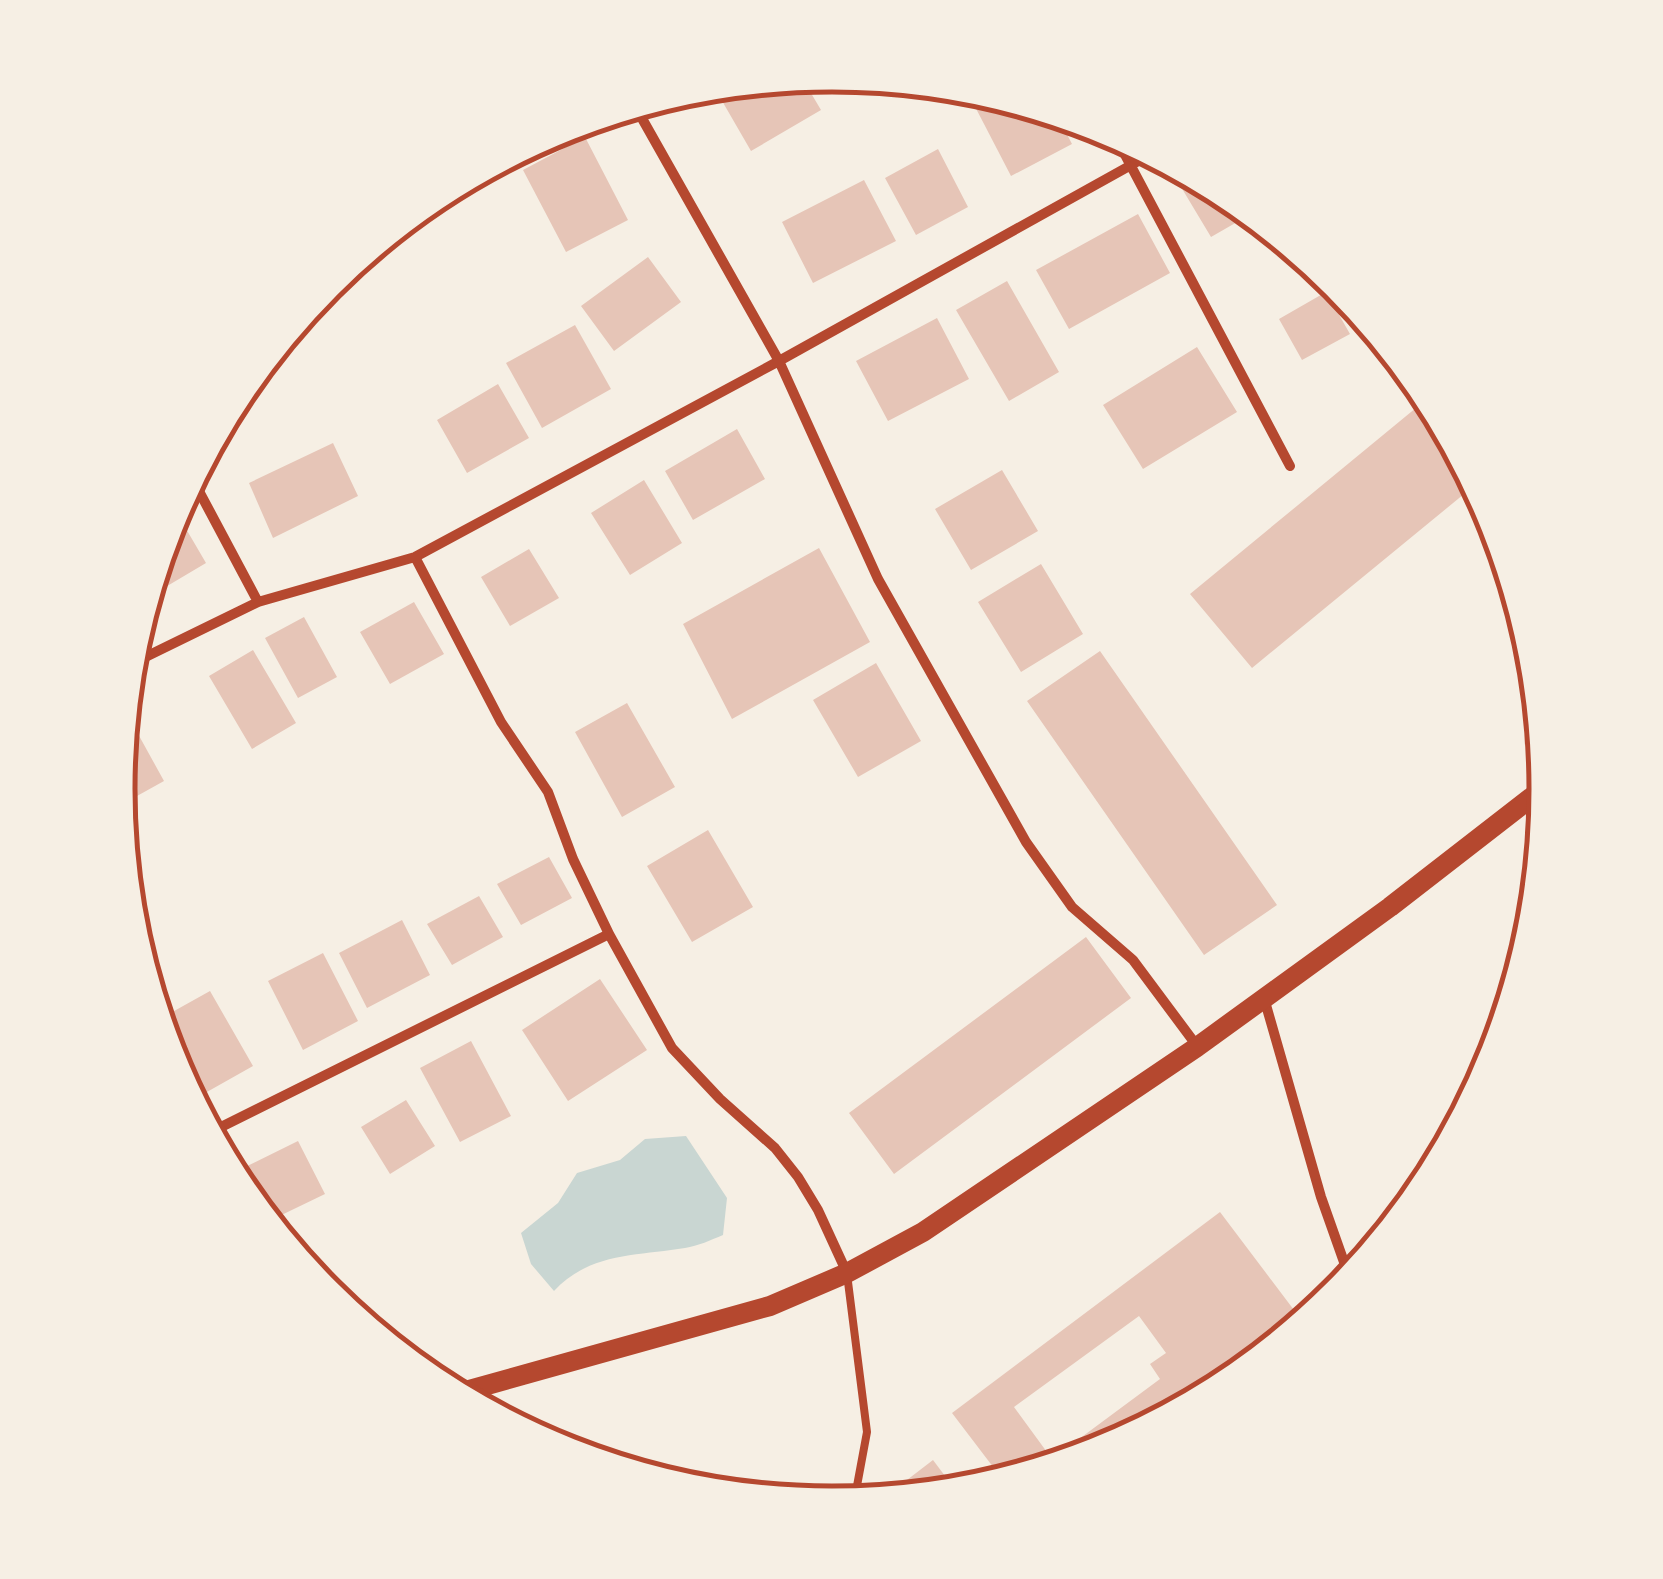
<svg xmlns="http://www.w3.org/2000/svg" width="1663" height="1579" viewBox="0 0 1663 1579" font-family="'Noto Serif',serif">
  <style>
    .water { fill: #c9d6d2 }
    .building { fill: #e6c5b7; fill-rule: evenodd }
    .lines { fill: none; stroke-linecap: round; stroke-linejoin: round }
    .service { stroke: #b5482f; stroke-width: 8 }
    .minor { stroke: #b5482f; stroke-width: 10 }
    .secondary { stroke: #b5482f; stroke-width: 20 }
    .rim { fill: none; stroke: #b5482f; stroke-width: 5 }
  </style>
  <rect width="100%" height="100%" fill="#f6efe4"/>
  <path class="water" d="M686,1136L727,1198L723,1235C711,1240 698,1246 685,1248C638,1256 590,1252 554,1291L531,1264L521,1233L558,1203L577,1173L620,1160L645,1139Z"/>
  <path class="building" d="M802,78L821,110L751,151L714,87Z
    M981,92L1057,115L1072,144L1011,176L970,97Z
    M585,137L628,220L566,252L523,170Z
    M938,149L968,207L916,235L885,178Z
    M1196,178L1229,196L1251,214L1211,237L1181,187Z
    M864,180L896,241L813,283L782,222Z
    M1138,214L1170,273L1069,329L1036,270Z
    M648,257L681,302L614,351L581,306Z
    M1007,281L1059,372L1009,401L956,310Z
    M1326,292L1350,334L1302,360L1279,319Z
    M937,318L969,379L888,421L856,361Z
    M575,325L611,389L542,428L506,363Z
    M1197,347L1237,412L1143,469L1103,405Z
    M498,384L529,438L467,473L437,420Z
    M1428,398L1475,485L1252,668L1190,594Z
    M737,429L765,479L693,520L665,471Z
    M333,443L358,496L273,538L249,483Z
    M1002,470L1038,531L971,570L935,509Z
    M644,480L682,543L630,575L591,513Z
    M175,510L206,563L147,598L172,516Z
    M819,548L870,642L732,719L683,624Z
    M529,549L559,598L510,626L481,577Z
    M1041,564L1083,634L1021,672L978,602Z
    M414,602L444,654L390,684L360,632Z
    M304,617L337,677L298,698L265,638Z
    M253,650L296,723L252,749L209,676Z
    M1100,651L1277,905L1204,955L1027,701Z
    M876,663L921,741L858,777L813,700Z
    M627,703L675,787L622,817L575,732Z
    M132,723L164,781L119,806L117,789L123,728Z
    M708,830L753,907L692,942L647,866Z
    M549,857L572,898L521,925L497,884Z
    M479,896L503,937L452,965L427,924Z
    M402,920L430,975L367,1008L339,953Z
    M1086,937L1131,998L894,1174L849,1113Z
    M323,953L358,1021L303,1050L268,981Z
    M600,979L647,1050L568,1101L522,1030Z
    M210,991L253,1066L198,1097L163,1034L158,1020Z
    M471,1041L511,1116L460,1142L420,1068Z
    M406,1100L435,1146L390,1174L361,1127Z
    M298,1141L325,1194L267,1222L255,1208L237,1171Z
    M1220,1212L1303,1322L1228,1384L1104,1450L1003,1480L952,1413ZM1139,1316L1166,1353L1150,1364L1160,1379L1052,1459L1014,1407Z
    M933,1460L957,1492L893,1498L890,1493Z"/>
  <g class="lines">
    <path class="service" d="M847,1274L867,1432L854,1502"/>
    <path class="minor" d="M635,106L779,361L878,579L1026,842L1072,907L1133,960L1197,1046
      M1114,134L1290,466
      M192,478L258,602
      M415,557L501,722L548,792L573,859L609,934L672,1048L720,1099L775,1148L798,1177L818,1210L847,1273
      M129,665L258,602L415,557L779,361L1151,154
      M1264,998L1321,1197L1350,1279
      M209,1133L609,934"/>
    <path class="secondary" d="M455,1394L770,1306L847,1273L923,1232L1197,1047L1390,907L1546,786"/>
  </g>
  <path d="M0 0H1663V1579H0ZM135 789a697 697 0 1 1 1394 0a697 697 0 1 1-1394 0Z" fill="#f6efe4" fill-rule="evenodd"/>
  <path class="rim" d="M135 789a697 697 0 1 1 1394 0a697 697 0 1 1-1394 0Z"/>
</svg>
